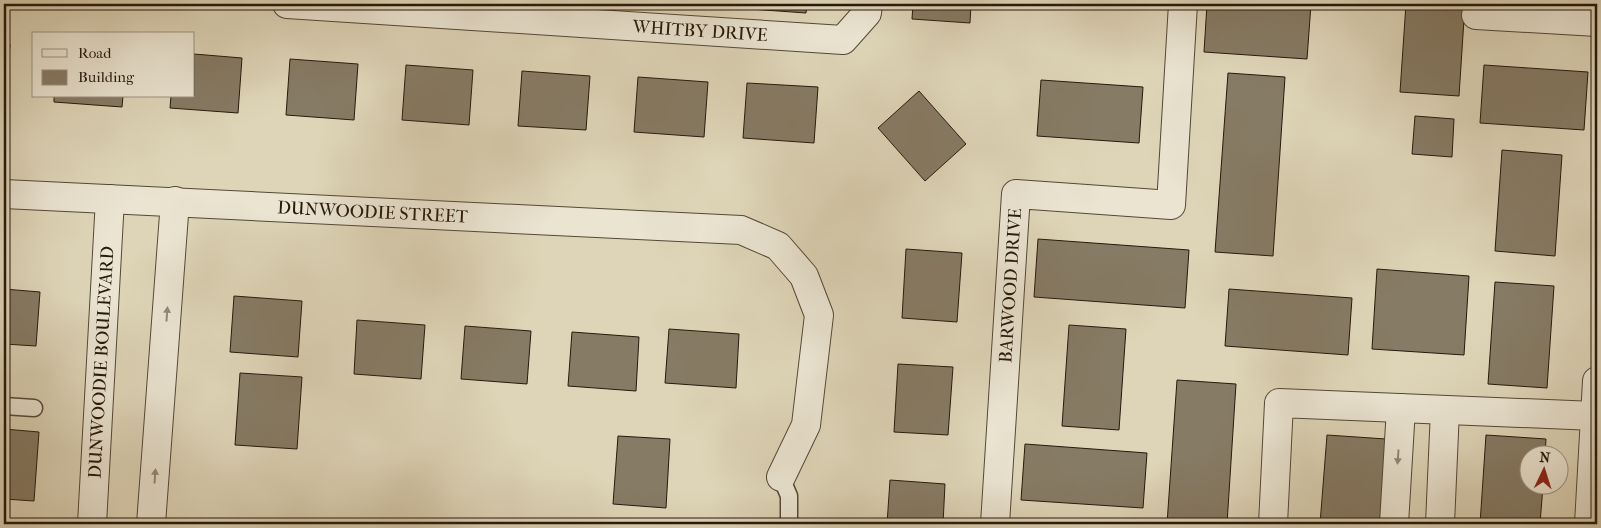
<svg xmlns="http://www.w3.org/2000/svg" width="1601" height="528" viewBox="0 0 1601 528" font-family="'IM FELL French Canon',serif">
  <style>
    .building { fill: #867b65; stroke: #27190c }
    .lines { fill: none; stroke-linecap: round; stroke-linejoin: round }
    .lane-casing { stroke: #554837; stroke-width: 19 }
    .street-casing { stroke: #554837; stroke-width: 30 }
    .lane { stroke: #eae4d1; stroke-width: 16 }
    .street { stroke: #eae4d1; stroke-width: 28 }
    .oneway { fill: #928978 }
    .labels { text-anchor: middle; stroke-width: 4; stroke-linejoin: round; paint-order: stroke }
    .street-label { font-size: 18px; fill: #27190c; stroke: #eae4d1 }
  </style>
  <rect width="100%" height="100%" fill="#ded5b8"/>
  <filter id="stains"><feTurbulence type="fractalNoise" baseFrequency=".004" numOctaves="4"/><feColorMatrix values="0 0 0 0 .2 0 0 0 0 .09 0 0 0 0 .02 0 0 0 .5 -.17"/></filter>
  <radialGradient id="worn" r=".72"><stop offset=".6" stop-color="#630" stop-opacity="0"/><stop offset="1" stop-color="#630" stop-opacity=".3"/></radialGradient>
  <path class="building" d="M695,4H731V8L695,5Z
    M750,4H807L806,13L750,9Z
    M913,4H971L970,23L912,19Z
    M1207,4H1311L1307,59L1204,52Z
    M1406,4H1465L1459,96L1400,92Z
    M4,43L10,44L6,98H4Z
    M194,54L242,58L238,113L170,108L171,96H194Z
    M290,59L358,64L354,120L286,115Z
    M406,65L473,70L469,125L402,120Z
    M1484,65L1588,72L1584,130L1480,123Z
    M522,71L590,76L586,130L518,126Z
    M1228,73L1285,77L1273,256L1215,252Z
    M638,77L708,82L704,137L634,132Z
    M1041,80L1143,87L1139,143L1037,136Z
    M747,83L818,87L814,143L743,138Z
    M919,91L966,144L925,181L878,128Z
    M54,96H123L122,107L54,102Z
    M1415,116L1454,119L1452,157L1412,154Z
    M1502,150L1562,155L1555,256L1495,251Z
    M1038,239L1189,250L1185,308L1034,297Z
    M906,249L962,253L957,322L902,318Z
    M1377,269L1469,276L1464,355L1372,349Z
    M1495,282L1554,286L1547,388L1488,384Z
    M4,289L40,292L36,346L4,344Z
    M1229,289L1352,298L1348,355L1225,346Z
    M234,296L302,301L298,357L230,352Z
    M357,320L425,325L421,379L354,374Z
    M1069,325L1126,329L1119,430L1062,426Z
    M465,326L531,331L527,384L461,379Z
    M669,329L739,334L736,388L665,383Z
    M572,332L639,337L636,391L568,386Z
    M898,364L953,367L948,435L894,432Z
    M240,373L302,377L297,449L235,445Z
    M1177,380L1236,384L1227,524H1167Z
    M4,429L39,432L34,501L4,499Z
    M1327,435L1386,439L1380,524H1320Z
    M1486,435L1546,439L1545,456H1528V486H1543L1540,524H1480Z
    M618,436L670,439L666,508L613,504Z
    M1025,444L1147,453L1143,508L1021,500Z
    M890,480L945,484L943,524H887Z"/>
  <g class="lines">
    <g class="lane-casing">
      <path id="lane" d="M4,406L34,408
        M781,477L789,496V524"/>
    </g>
    <g class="street-casing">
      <g id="street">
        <path id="s1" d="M287,4L843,40L867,13L868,4"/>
        <path d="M1476,15L1597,22"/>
        <path id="s2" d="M4,194L741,230L778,246L804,276L819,315L806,425L781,477"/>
        <path id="s3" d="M92,524L110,199"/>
        <path d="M151,524L175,201"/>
        <path id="s4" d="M995,524L1016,194L1171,205L1183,4"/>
        <path d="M1273,524L1279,403L1595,416"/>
        <path d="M1394,524L1401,408"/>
        <path d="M1440,524L1445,410"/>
        <path d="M1589,524L1597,381"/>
      </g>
    </g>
    <use href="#lane" class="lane"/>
    <use href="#street" class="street"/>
  </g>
  <defs><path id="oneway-solid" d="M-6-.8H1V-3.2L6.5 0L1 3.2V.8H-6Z" transform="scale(1.25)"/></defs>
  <g class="oneway">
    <use href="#oneway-solid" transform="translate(167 314) rotate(-86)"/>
    <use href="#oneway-solid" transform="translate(1398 457) rotate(94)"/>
    <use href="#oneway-solid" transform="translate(155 476) rotate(-86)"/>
  </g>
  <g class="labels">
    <g class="street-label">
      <text dy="6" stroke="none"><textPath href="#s1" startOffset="414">WHITBY DRIVE</textPath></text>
      <text dy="6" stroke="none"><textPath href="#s2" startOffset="369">DUNWOODIE STREET</textPath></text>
      <text dy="6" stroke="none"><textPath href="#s4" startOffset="239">BARWOOD DRIVE</textPath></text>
      <text dy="6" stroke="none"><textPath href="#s3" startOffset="162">DUNWOODIE BOULEVARD</textPath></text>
    </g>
  </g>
  <rect width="1601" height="528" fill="none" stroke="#ded5b8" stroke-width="20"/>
  <rect x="5" y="5" width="1591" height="518" fill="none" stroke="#27190c" stroke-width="2.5"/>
  <rect x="10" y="10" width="1581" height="508" fill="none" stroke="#27190c"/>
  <rect x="32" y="32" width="162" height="65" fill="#eae4d1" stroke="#9c9382"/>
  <rect x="42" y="49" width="25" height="8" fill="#eae4d1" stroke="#9c9382"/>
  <text x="78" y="58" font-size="15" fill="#27190c">Road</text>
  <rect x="42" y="70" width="25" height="15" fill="#867b65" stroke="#9c9382"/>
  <text x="78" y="82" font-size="15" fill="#27190c">Building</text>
  <g transform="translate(1544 470) rotate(4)"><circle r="24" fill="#eae4d1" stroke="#9c9382"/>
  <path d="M0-4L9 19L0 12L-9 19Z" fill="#8f2418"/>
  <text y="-8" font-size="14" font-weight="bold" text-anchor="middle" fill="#27190c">N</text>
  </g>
  <rect width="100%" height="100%" filter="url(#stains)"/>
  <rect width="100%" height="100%" fill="url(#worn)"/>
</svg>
